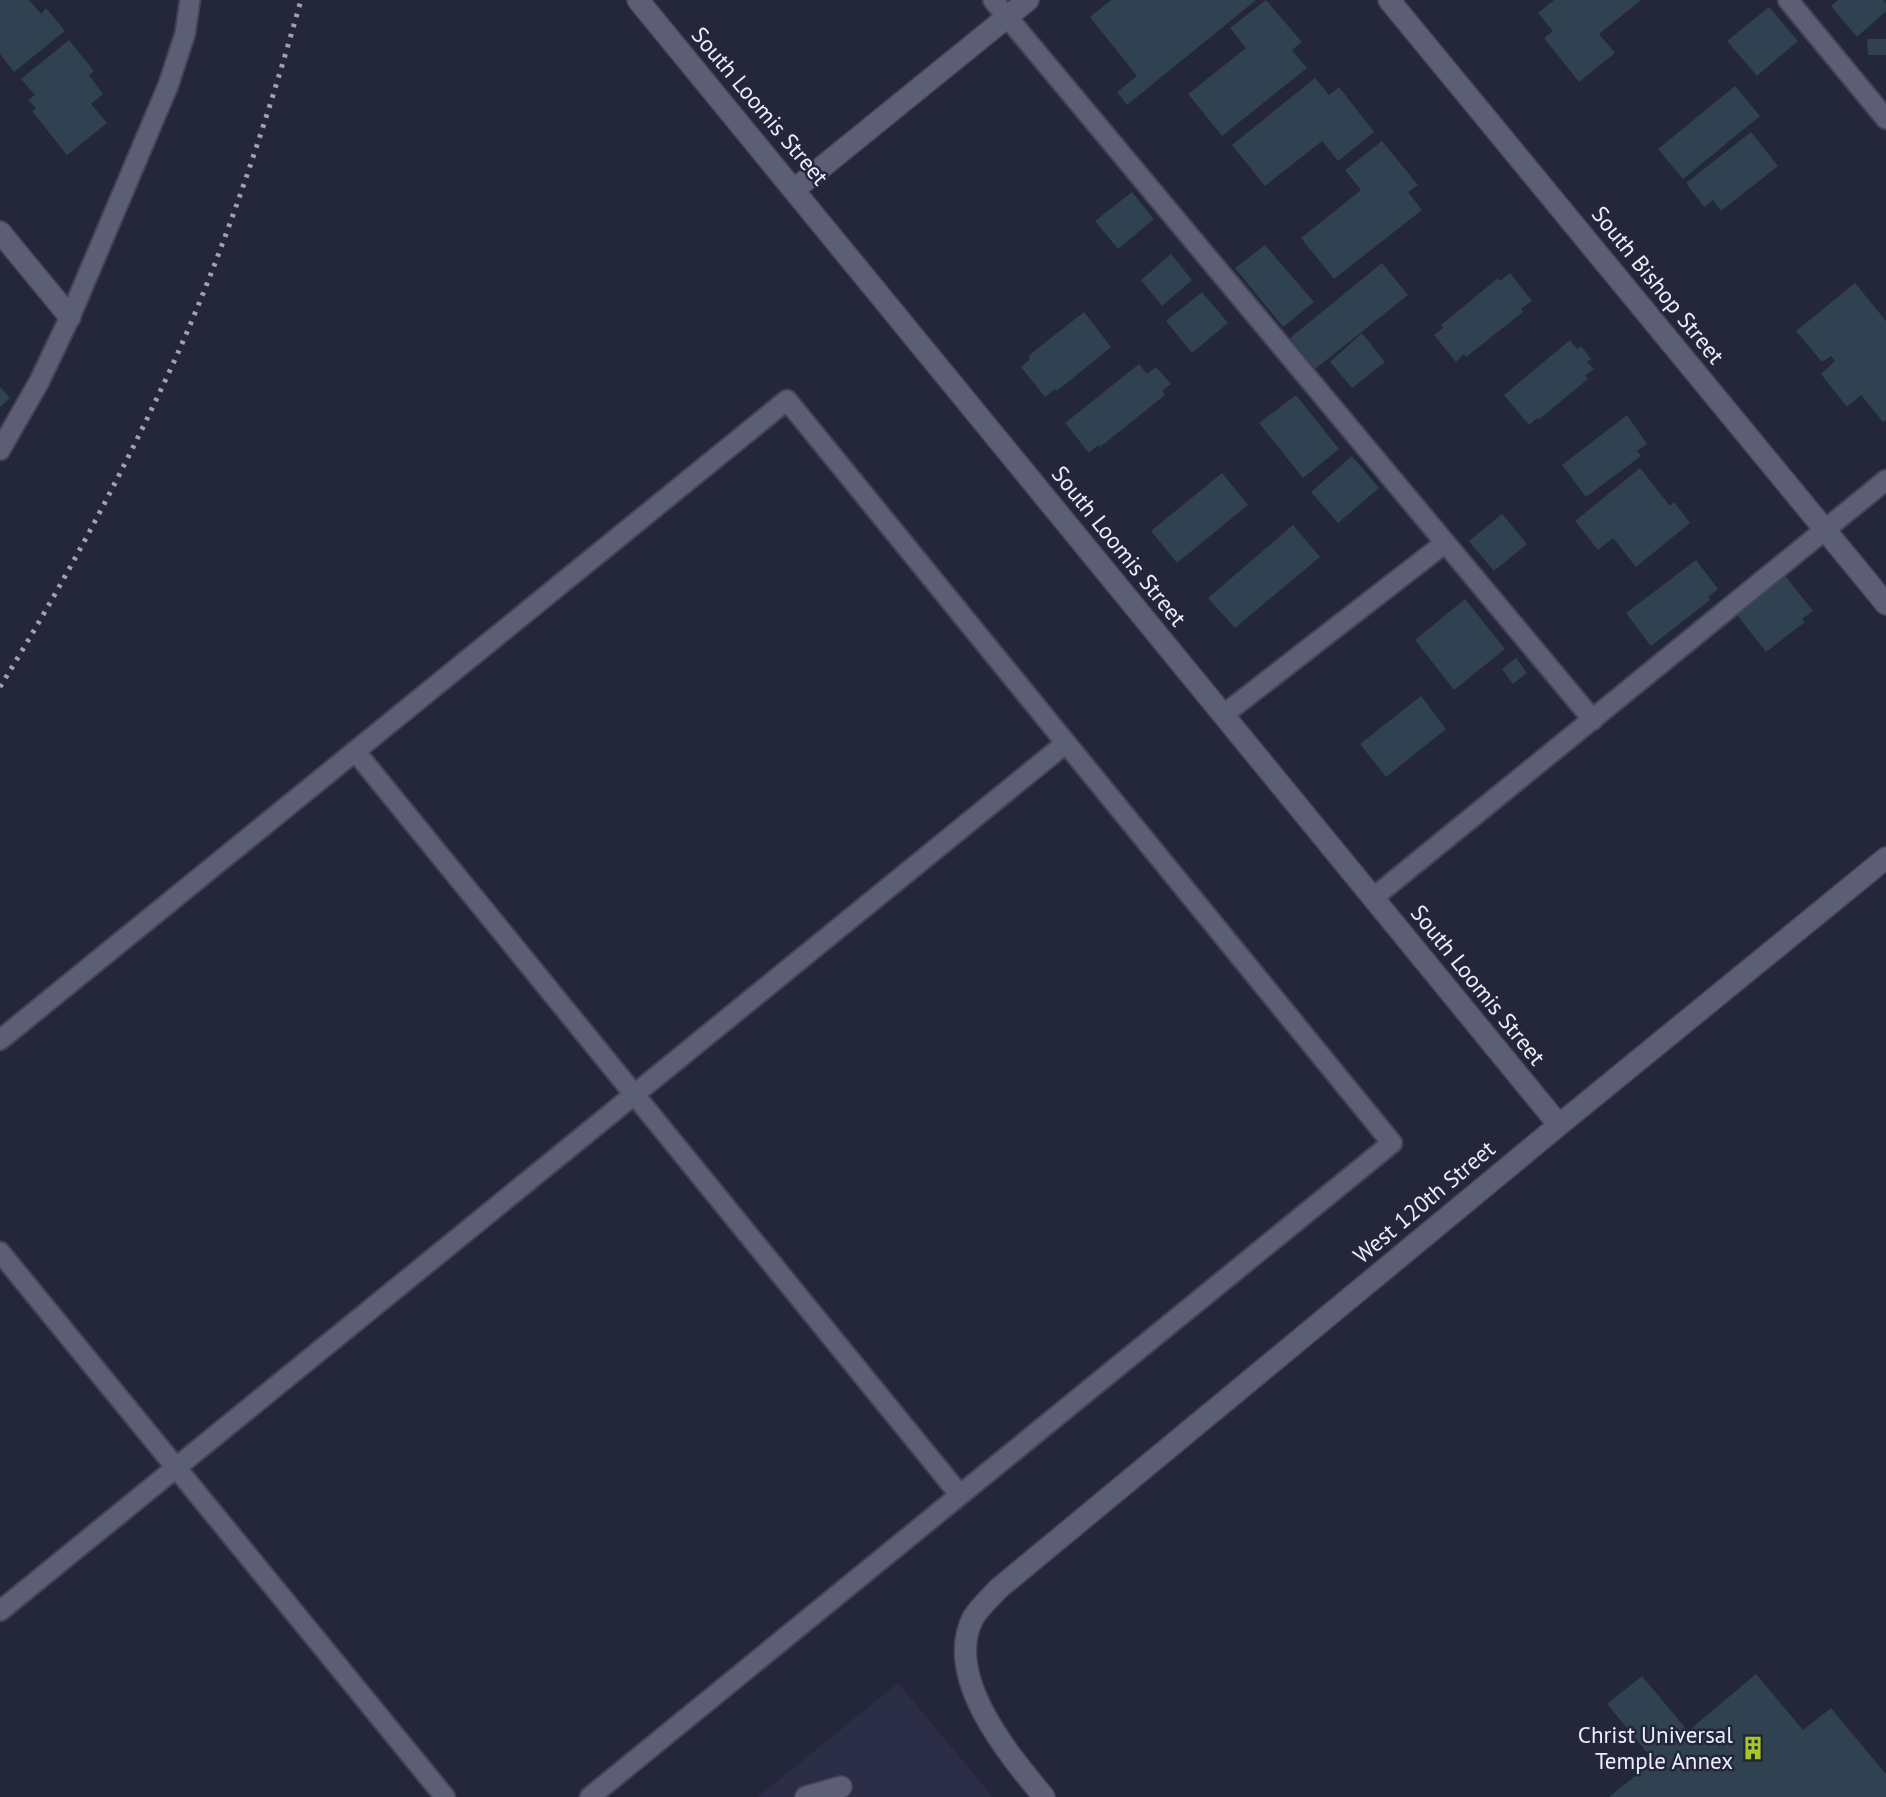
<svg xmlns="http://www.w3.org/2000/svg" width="1886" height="1797" viewBox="0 0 1886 1797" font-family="'PT Sans',sans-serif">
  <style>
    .built { fill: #2c2e48 }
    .building { fill: #304151 }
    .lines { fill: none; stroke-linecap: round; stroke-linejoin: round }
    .lane-casing { stroke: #424454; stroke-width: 23 }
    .street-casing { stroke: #424454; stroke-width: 24 }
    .lane { stroke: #5b5e74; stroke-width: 19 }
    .street { stroke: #5b5e74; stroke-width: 21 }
    .rail { stroke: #a0a2b1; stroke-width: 5; stroke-dasharray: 3.5 7; stroke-linecap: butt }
    .labels { text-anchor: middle; stroke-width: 5; stroke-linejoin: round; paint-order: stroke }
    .street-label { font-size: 23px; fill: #ebedfa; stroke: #242639 }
    .poi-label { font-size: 23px; fill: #ebedfa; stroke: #242639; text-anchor: end }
  </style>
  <rect width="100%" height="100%" fill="#242639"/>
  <path class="built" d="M898,1683L993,1797H758Z"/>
  <path class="building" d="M0,0H29L41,14L46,8L65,31L14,72L0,54Z
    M1111,0H1256L1127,105L1117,92L1137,76L1090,17Z
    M1266,0L1302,42L1292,50L1307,68L1222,136L1188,94L1246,48L1230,28Z
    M1554,0H1641L1599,34L1615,53L1579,82L1544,38L1553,31L1538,13Z
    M1838,0H1883L1886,3V11L1857,37L1831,6Z
    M1769,7L1798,41L1757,76L1727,41Z
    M1867,39H1886V55H1868Z
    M69,40L94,71L89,75L103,94L91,104L107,123L67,155L32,111L36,108L28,100L35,95L21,79Z
    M1315,78L1329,95L1339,87L1374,132L1338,161L1322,141L1265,186L1232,145Z
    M1735,86L1760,116L1683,179L1658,149Z
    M1751,132L1778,166L1721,211L1713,200L1704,207L1686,183Z
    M1382,141L1418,185L1408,192L1422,210L1334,279L1301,238L1361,190L1345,170Z
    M1132,192L1154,219L1118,249L1095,221Z
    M1265,245L1314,302L1283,327L1235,268Z
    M1171,254L1192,280L1162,306L1141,280Z
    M1382,263L1408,295L1315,369L1290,338Z
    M1510,273L1532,301L1521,309L1523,312L1466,357L1464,354L1456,362L1434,335L1443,328L1441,325L1498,278L1500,281Z
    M1855,283L1886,321V420L1883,422L1861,395L1847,407L1821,374L1835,361L1831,356L1822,362L1796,331Z
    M1202,292L1228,323L1192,353L1166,321Z
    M1084,312L1111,347L1057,391L1055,389L1045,397L1021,367L1030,359L1028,356Z
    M1362,333L1385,362L1352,388L1330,362Z
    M1570,340L1577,349L1581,346L1591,359L1587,362L1594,369L1585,376L1588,379L1538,420L1537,418L1529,425L1504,395Z
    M1139,364L1147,374L1156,367L1171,384L1162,391L1165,395L1100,447L1098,445L1089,453L1065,423Z
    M0,387L10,398L0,407Z
    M1296,395L1339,449L1303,478L1259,423Z
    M1627,415L1647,444L1637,451L1641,456L1586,497L1562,465Z
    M1352,456L1379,488L1338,523L1311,492Z
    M1640,468L1670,506L1674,502L1690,523L1636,567L1613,538L1598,550L1575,521Z
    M1222,473L1248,505L1177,563L1151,531Z
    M1502,514L1527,544L1494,571L1469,541Z
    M1293,525L1320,557L1235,628L1208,598Z
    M1696,560L1718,589L1708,597L1710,600L1651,646L1626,613Z
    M1783,573L1813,611L1802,619L1805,622L1766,652L1734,611Z
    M1465,599L1505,649L1454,690L1415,640Z
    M1516,658L1527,673L1513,684L1502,669Z
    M1421,696L1446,729L1386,777L1360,744Z
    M1756,1674L1803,1730L1831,1708L1885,1773L1886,1772V1797H1609L1654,1761L1607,1704L1642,1676L1688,1731Z"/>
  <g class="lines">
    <g class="lane-casing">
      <path id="lane" d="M993,0L1593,720
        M1788,0L1886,119
        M0,450L39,382L70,317L168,86L185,34L190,0
        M1223,715L1445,543
        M1373,898L1886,480
        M0,1040L787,400L1066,743
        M0,1252L445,1797
        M0,1611C355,1322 711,1032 1066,743L1392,1143L960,1495L355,751
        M590,1797L960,1495"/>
    </g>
    <g class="street-casing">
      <path id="street" d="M638,0L1559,1125
        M1389,0L1886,604
        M795,189L1028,0
        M0,232L70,317
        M806,1797L841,1787
        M1044,1797C1009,1755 943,1677 973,1618C979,1608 990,1598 998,1589L1559,1125L1886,858"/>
    </g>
    <use href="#lane" class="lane"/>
    <use href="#street" class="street"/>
    <path class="rail" d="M0,687C66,580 125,469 177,355C227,243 268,118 301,0"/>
  </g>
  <defs>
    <g id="building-bare" transform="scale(1.89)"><path d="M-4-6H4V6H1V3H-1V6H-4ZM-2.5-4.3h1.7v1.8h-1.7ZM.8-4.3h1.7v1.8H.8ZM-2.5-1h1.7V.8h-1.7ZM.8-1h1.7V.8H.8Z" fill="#a4c824" stroke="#242639" stroke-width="2.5" paint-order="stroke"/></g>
  </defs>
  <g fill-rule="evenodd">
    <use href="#building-bare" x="1753" y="1748"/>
  </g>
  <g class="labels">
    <g class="street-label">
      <text transform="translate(760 106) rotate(50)" y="8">South Loomis Street</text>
      <text transform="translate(1658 285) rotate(51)" y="8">South Bishop Street</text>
      <text transform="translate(1119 546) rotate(51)" y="8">South Loomis Street</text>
      <text transform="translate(1478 985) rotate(51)" y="8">South Loomis Street</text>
      <text transform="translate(1424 1202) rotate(-40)" y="8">West 120th Street</text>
    </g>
    <g class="poi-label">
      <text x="1733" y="1743">Christ Universal<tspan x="1733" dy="26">Temple Annex</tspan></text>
    </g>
  </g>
</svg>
